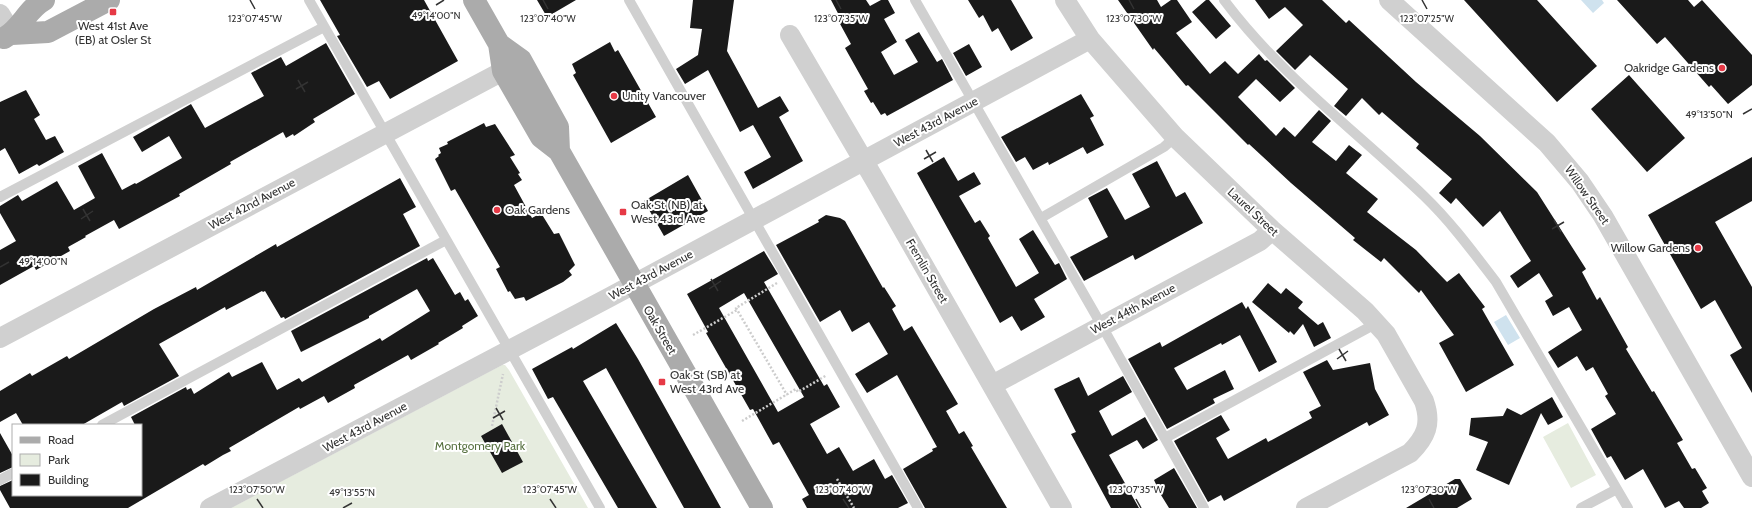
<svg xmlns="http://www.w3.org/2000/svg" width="1752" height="508" viewBox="0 0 1752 508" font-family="Cabin,sans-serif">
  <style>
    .green { fill: #e6ecdf }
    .water { fill: #cfe2ee }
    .building { fill: #1a1a1a; fill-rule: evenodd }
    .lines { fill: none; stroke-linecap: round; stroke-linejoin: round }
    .path { stroke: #cdcdcd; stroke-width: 2.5; stroke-dasharray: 2 2; stroke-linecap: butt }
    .service { stroke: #d0d0d0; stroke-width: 10 }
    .minor { stroke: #d0d0d0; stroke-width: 20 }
    .primary { stroke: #ababab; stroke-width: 22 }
    .ticks { fill: none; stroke: #333; stroke-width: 1.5 }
    .poi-dot { fill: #e63946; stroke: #fff; stroke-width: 1.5 }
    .labels { text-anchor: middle; stroke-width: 4; stroke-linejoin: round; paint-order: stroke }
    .poi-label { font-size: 12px; fill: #333; stroke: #fff; text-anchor: start }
    .street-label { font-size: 12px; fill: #333; stroke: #fff }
    .park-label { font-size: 12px; fill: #56703f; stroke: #fff }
    .ticks-label { font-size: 10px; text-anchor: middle; fill: #333; stroke: #fff; stroke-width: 4; stroke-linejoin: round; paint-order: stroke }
  </style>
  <rect width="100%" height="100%" fill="#fff"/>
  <path class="green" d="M502,365H505L509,370L588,508H231Z
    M1568,423L1596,475L1571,488L1543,437Z"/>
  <path class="water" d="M1581,0H1602L1604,3L1593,13Z
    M1506,315L1520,338L1508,345L1494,322Z"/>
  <path class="building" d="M320,0H424L458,61L390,99L379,81L367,87L337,36L340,35Z
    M537,0H576L547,17Z
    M693,0H734L727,51L758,108L780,96L789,111L779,117L803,161L753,189L744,172L771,157L753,125L740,132L708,70L685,84L676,69L698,55L702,29L690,28Z
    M831,0H866L870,6L881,0H888L895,13L884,19L897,42L881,52L894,75L918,62L905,40L919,32L937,62L942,59L953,80L887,116L885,113L881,115L873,102L871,103L864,91L868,89L845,48L851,44L839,22L842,21Z
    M968,0H1011L1033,38L1011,51L998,28L992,32L983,15L979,18Z
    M1118,0H1157L1161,7L1171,0H1177L1192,22L1176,33L1210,74L1225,61L1238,74L1259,54L1265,61L1267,60L1295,88L1280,102L1256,79L1238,97L1276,136L1284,127L1295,137L1319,110L1331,121L1312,142L1336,161L1349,145L1362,155L1346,173L1378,199L1367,212L1416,250L1447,282L1459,273L1485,307L1482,309L1514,365L1466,392L1439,343L1454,335L1421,290L1419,293L1384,258L1381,262L1353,240L1355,238L1291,183L1249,144L1248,145L1188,85L1186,86L1154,48L1153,50Z
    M1206,0H1209L1231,26L1216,39L1192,12Z
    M1255,0H1322L1346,23L1349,20L1416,82L1480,136L1537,192L1586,269L1582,272L1597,300L1600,297L1628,347L1626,349L1652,392L1654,391L1683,440L1677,443L1692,469L1695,468L1707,488L1702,491L1709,503L1701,508H1684L1679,501L1665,508L1643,469L1625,480L1611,456L1607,458L1591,429L1616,414L1605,396L1608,394L1593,367L1586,371L1577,356L1558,368L1548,352L1582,330L1569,307L1553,316L1545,301L1553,296L1539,273L1518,288L1510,276L1531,261L1500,211L1483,227L1456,198L1451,204L1439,193L1452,179L1416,148L1419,144L1382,112L1379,115L1362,98L1346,116L1334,106L1348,89L1310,55L1295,70L1276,51L1303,25L1285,7L1269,19Z
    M1464,0H1537L1597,66L1557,102Z
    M1617,0H1688L1694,7L1702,0L1752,55V85L1728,104L1711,85L1709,87L1665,37L1657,44Z
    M610,42L615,52L618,50L656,117L611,143L573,75L576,73L572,64Z
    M326,43L355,94L313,119L315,122L294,136L293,134L286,138L283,132L230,162L231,164L179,194L180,196L119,229L114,220L85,236L86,237L68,247L70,251L36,270L34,266L0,285V250L16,241L0,213V206L18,195L22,201L57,181L74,210L95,198L78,166L102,153L122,190L135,183L136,184L182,158L169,136L142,152L133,137L191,104L205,128L264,96L251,73L281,57L286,66Z
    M969,44L982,67L966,76L953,53Z
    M1629,75L1685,138L1647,172L1591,109Z
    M26,90L40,115L34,119L46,140L55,136L64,152L39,166L37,164L19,174L5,148L0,151V102Z
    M1081,94L1094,116L1090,118L1104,145L1087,154L1083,147L1049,165L1048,162L1033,170L1025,157L1016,162L1001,137Z
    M484,123L486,127L495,124L515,155L510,157L520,173L518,174L522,180L514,185L532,218L541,213L554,234L559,233L575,265L569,271L572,275L563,282L526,301L524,297L515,299L510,291L508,292L496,269L500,267L455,189L451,191L435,159L439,156L438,155L441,153L439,148L448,144L447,142Z
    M944,157L958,181L974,172L981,184L959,196L975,223L980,220L990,236L988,238L1016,287L1039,273L1019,239L1033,230L1055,265L1059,263L1067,279L1034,299L1045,317L1021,331L1012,316L1000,323L917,173Z
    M1752,157V201L1715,222L1752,287V393L1730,355L1742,348L1715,300L1701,309L1648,215Z
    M1157,161L1176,197L1185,192L1203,223L1135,260L1133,255L1084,281L1070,257L1108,237L1088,198L1107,188L1125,220L1150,207L1132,174Z
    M688,175L708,211L664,236L644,201Z
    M400,178L416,207L403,214L420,246L285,319L284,317L281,318L265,291L263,292L262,291L226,310L225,307L159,344L179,376L124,406L122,402L82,425H23L16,413L0,422V391L30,373L32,376L67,356L69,359L154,309L196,287L197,290L276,244L277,247Z
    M826,215L840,218L845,221L883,288L884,287L896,306L892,309L904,331L912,326L958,404L946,411L959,434L964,431L973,446L971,447L1007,508H925L903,469L933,451L932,449L937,447L897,375L867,393L855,374L888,354L869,322L852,332L840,310L820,322L776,245L819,222L818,220Z
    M764,251L778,274L764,282L824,386L827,384L840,407L810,424L827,454L839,447L853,471L874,459L885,479L892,475L908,503L898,508H807L802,499L809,495L779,442L773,445L753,409L750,410L706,333L708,332L687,294ZM744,293L804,397L778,412L719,308Z
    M427,258L428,261L433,258L455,295L460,292L465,301L468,299L478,316L462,326L463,328L438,343L439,344L411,360L408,355L354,385L355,388L328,403L324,396L300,409L299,407L229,448L231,451L223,455L205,466L203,464L128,508H10L0,490V486L13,480V495H141V425H135L131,417L186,387L187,390L191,388L194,394L229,372L232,377L262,362L277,390L299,378L302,382L380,338L382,341L430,311L417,289L369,316V318L301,352L291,331Z
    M1268,283L1281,294L1286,288L1303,302L1298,308L1318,325L1323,322L1331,338L1314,347L1303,324L1294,335L1290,331L1289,333L1252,302Z
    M1242,302L1246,309L1248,306L1277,362L1259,372L1240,335L1222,345L1221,343L1174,368L1187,390L1225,370L1234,389L1213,399L1215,403L1167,429L1128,359L1160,342L1162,347Z
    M616,323L638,359L721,508H684L606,368L583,381L657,508H618L553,397L548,399L532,369L572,347L573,349Z
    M1327,360L1333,370L1370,363L1375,389L1389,415L1369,426L1367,422L1224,501L1221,495L1208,502L1174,441L1221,415L1230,430L1216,438L1228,459L1266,438L1268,442L1312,418L1309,412L1321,406L1303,372Z
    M1123,376L1132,392L1099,411L1112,436L1145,417L1158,440L1143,449L1137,440L1109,455L1139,508H1111L1071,434L1076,432L1054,389L1079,377L1088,396Z
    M1552,397L1563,417L1548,425L1541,413L1509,485L1476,470L1488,442L1469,435L1471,418L1503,416L1507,408L1521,415Z
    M502,424L523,462L502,473L481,436Z
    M0,433L13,456V467L0,473Z
    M1174,468L1197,508H1169L1161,495L1154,480Z
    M1455,479H1460L1472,499L1457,508H1406Z"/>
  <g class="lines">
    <path class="path" d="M777,283L736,308L787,395
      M693,335L737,310
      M742,421L796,389L798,392L827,375
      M492,426L503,374
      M837,479L854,508"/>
    <path class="service" d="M309,0L600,508
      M629,0L918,508
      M915,0L1102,326L1204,508
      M1224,0C1280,75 1356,131 1424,196C1451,222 1473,252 1496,282L1628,508
      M0,197L324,27
      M1041,218L1164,147L1175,137
      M102,425L446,240
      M1165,438L1377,323
      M0,480L13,473
      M1581,508L1617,489"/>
    <path class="minor" d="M1065,0L1090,39L1175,137L1272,230L1365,311L1386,334L1424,401C1432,424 1426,437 1410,453L1306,508
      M1389,0L1547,143L1580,182L1603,216L1752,477
      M0,14L12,34
      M790,35L876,182L1062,508
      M0,338L503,71
      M992,385L1260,241L1272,230
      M210,508L610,297L1090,39"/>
    <path class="primary" d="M474,0L499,44L503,71L541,137L559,151L762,508
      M12,34L48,32L109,0
      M4,38C21,29 27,9 44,0
      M499,44L521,60L558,127L559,151"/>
  </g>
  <path class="ticks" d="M250,0L255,9M543,0L548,9M836,0L841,9M1129,0L1134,9M1422,0L1427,9M436,5L444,0M298,80L305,92M296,89L308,82M1743,114L1752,109M926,150L933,162M924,159L936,152M83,209L90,221M81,219L93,211M1554,220L1561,232M1552,229L1564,222M0,267L9,262M711,279L718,291M709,289L721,281M1339,349L1346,361M1337,359L1348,351M496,408L503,420M493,418L505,411M257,499L263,508M550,499L556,508M843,499L849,508M1136,499L1141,508M1429,499L1434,508M343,508L352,503"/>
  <g class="poi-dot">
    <rect x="109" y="8" width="8" height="8" rx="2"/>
    <circle cx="1722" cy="68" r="4"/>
    <circle cx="614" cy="96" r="4"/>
    <circle cx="497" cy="210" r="4"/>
    <rect x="619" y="208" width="8" height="8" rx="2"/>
    <circle cx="1698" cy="248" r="4"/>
    <rect x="658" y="378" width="8" height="8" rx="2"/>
  </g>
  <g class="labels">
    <g class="poi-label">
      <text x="113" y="30" text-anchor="middle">West 41st Ave<tspan x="113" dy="14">(EB) at Osler St</tspan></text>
      <text x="1714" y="72" text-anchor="end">Oakridge Gardens</text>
      <text x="622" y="100">Unity Vancouver</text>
      <text x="631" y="209">Oak St (NB) at<tspan x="631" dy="14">West 43rd Ave</tspan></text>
      <text x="505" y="214">Oak Gardens</text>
      <text x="1690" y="252" text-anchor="end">Willow Gardens</text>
      <text x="670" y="379">Oak St (SB) at<tspan x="670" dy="14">West 43rd Ave</tspan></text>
    </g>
    <g class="street-label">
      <text transform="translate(936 122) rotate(-28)" y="4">West 43rd Avenue</text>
      <text transform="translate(1587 195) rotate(55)" y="4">Willow Street</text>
      <text transform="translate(252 204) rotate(-28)" y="4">West 42nd Avenue</text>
      <text transform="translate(1253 212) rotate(43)" y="4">Laurel Street</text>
      <text transform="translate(927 271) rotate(60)" y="4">Fremlin Street</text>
      <text transform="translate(651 275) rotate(-28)" y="4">West 43rd Avenue</text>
      <text transform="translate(1133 309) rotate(-28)" y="4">West 44th Avenue</text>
      <text transform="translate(660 330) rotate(60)" y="4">Oak Street</text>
      <text transform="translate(365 427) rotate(-28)" y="4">West 43rd Avenue</text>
    </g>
    <g class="park-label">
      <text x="480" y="450">Montgomery Park</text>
    </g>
  </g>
  <g class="ticks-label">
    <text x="436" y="19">49°14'00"N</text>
    <text x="255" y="22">123°07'45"W</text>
    <text x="548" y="22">123°07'40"W</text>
    <text x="841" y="22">123°07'35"W</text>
    <text x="1134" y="22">123°07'30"W</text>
    <text x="1427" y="22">123°07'25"W</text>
    <text x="1709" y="118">49°13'50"N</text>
    <text x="43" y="265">49°14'00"N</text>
    <text x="257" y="493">123°07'50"W</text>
    <text x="550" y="493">123°07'45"W</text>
    <text x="843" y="493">123°07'40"W</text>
    <text x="1136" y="493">123°07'35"W</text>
    <text x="1429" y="493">123°07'30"W</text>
    <text x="352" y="496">49°13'55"N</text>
  </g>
  <rect x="12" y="424" width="130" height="72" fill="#ffffff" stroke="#adadad"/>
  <rect x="20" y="437" width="20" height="6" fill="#ababab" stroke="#adadad"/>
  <text x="48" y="444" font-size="12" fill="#333333">Road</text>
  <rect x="20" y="454" width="20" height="12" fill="#e6ecdf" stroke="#adadad"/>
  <text x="48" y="464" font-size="12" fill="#333333">Park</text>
  <rect x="20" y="474" width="20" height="12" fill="#1a1a1a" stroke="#adadad"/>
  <text x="48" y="484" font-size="12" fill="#333333">Building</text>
</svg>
